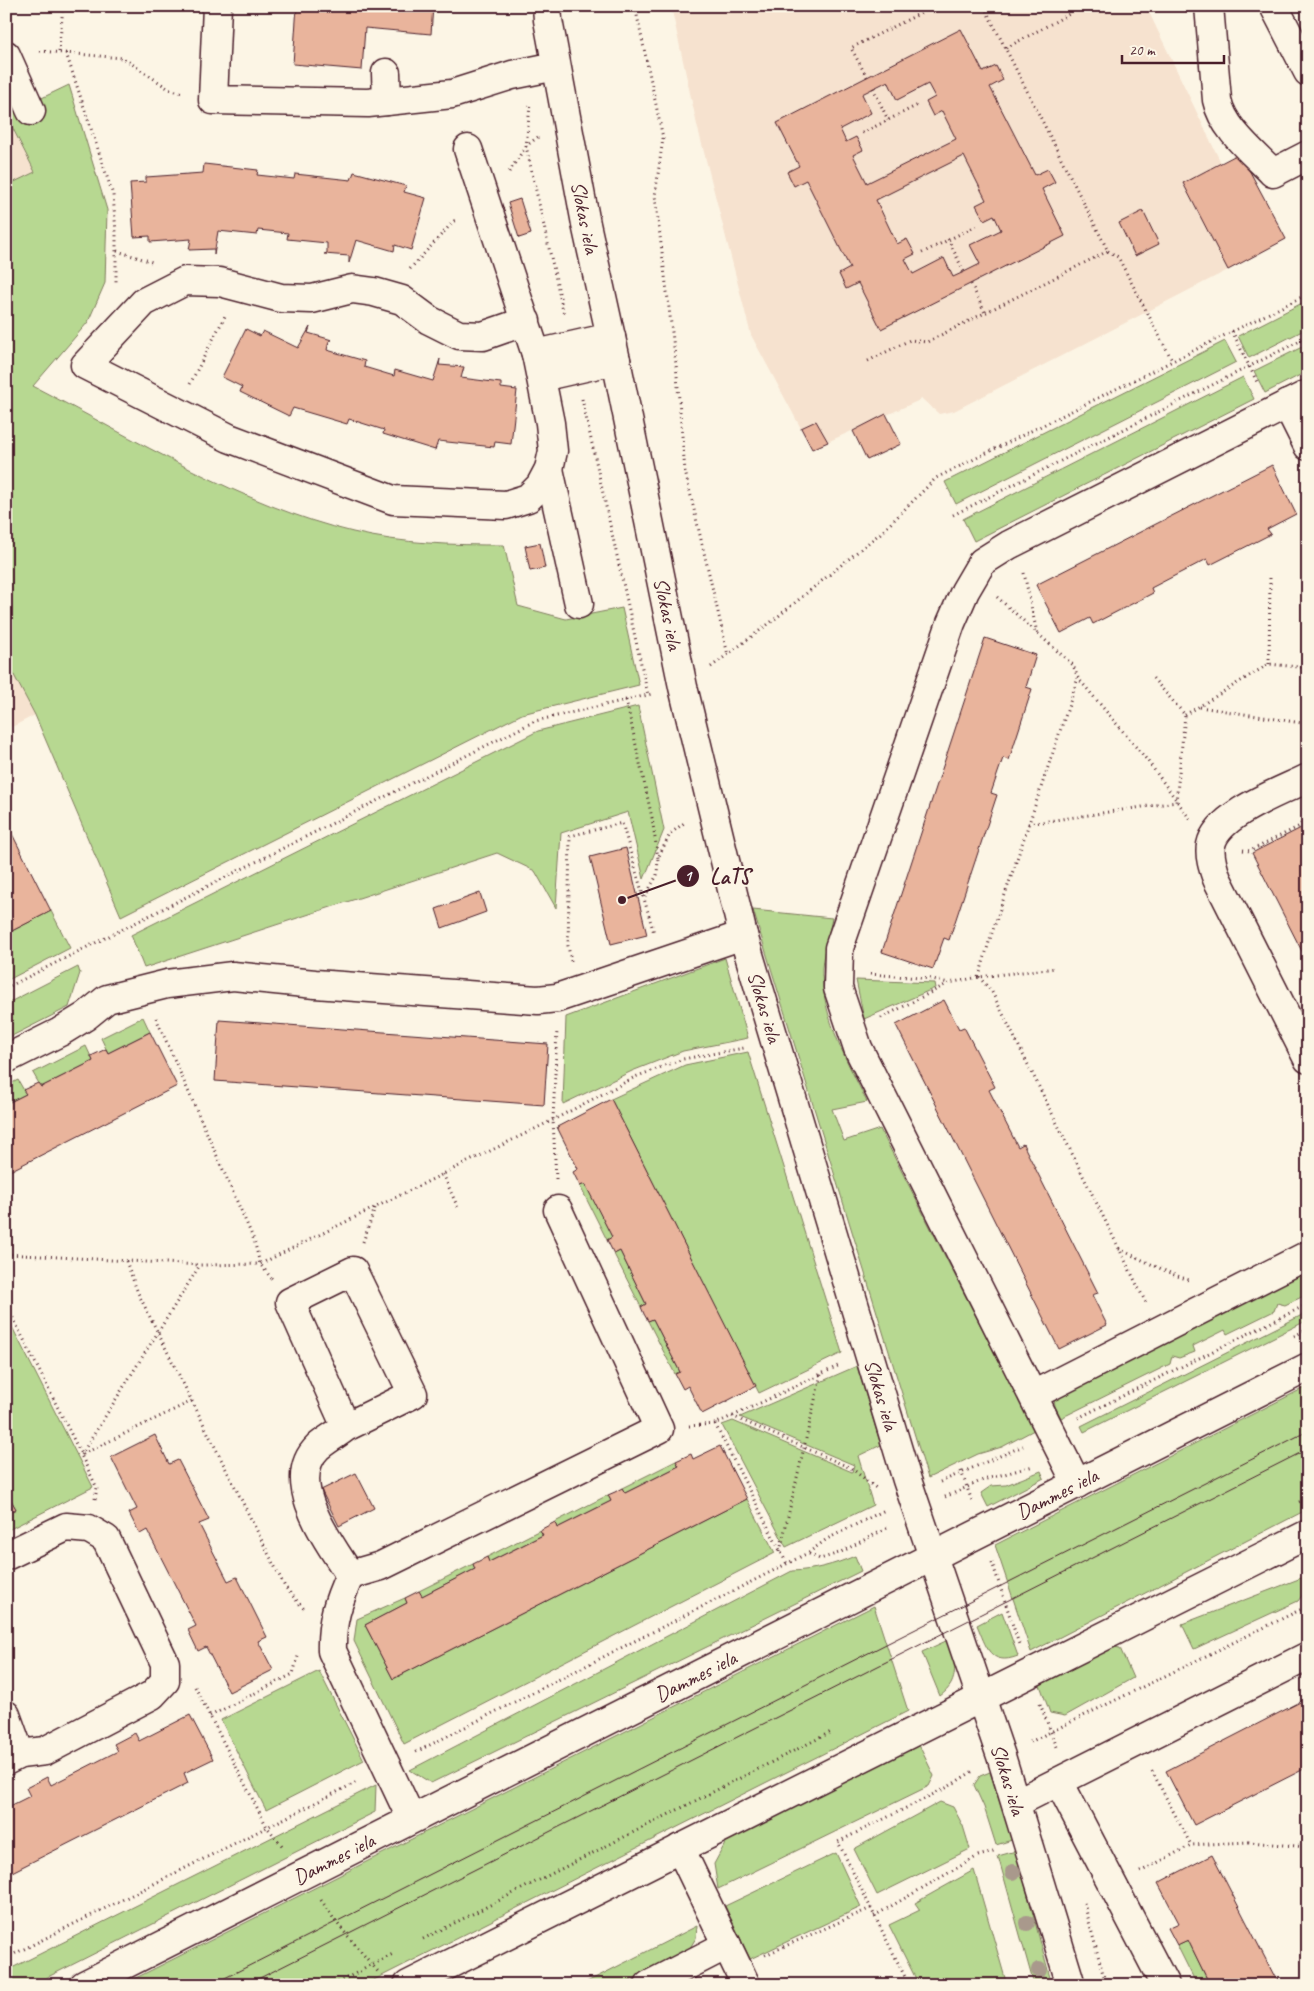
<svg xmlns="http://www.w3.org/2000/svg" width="1314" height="1991" viewBox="0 0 1314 1991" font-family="Caveat,sans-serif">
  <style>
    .built { fill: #f6e2cf }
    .green { fill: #b7d891; stroke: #807c5e }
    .building { fill: #e9b49c; stroke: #4a1f2b; fill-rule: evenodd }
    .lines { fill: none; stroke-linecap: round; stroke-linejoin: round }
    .minor-casing { stroke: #4a1f2b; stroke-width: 31 }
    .path { stroke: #4a1f2b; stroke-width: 3; stroke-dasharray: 1 4; stroke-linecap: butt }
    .minor { stroke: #fcf5e5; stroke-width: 28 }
    .tram { stroke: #4a1f2b; stroke-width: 1 }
    .tree { fill: #a9998c }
    .labels { text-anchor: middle; stroke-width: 4; stroke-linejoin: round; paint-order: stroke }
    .street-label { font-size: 21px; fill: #4a1f2b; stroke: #fcf5e5 }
    .leader { fill: none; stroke: #4a1f2b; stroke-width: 2 }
    .callout-dot { fill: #4a1f2b; stroke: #fcf5e5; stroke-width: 2 }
    .mark-label { font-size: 15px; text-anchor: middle; font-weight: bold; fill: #fff }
    .callout-label { font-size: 22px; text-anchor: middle; font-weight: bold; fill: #4a1f2b; stroke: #fcf5e5; stroke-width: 4; stroke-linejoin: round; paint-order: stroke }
  </style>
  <rect width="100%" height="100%" fill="#fcf5e5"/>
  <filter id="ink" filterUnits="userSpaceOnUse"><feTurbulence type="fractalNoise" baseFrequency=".02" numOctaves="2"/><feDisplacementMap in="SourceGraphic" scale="10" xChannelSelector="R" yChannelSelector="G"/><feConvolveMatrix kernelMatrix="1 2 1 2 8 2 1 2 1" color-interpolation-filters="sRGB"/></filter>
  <g filter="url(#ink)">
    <path class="built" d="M671,6H1146L1221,163L1183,184L1228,270L954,411L939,414L922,399L812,449L751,335L697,125Z
      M6,117L35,172L6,186Z
      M6,660L35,715L6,730Z"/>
    <path class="green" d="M69,85L107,210L105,283L88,322L33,386C133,438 243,506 353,532C403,544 453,545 504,545L518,606L566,619L622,608L639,685L522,714L121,916L35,715L6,660V186L35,172L6,115Z
      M1308,300V328L1249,358L1238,336Z
      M1225,341L1236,362L956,504L945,482Z
      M1308,344V371L1265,393L1254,371Z
      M1243,377L1254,399L974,541L963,519Z
      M638,706L664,830L644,879L628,812L561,833L556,908L535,871L497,853L144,968L131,935L538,731Z
      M753,910L832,918C829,936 821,957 822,975C824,1021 847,1061 867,1102L832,1109L844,1141L880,1129L1034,1430L1002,1447L978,1454L928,1478Z
      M51,911L70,948L6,981V934Z
      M725,958L748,1038L683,1051L632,1071L563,1104L566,1017Z
      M78,967L80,973L69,1007L6,1039V1004Z
      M856,980L934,983L935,988L864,1019Z
      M143,1017L150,1032L108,1053L101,1038Z
      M86,1046L93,1061L41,1087L33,1073Z
      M748,1052L842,1353L759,1393L611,1099L685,1065Z
      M18,1080L26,1094L6,1104V1086Z
      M586,1184L612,1237L607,1240L580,1186Z
      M620,1251L646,1304L641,1307L614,1254Z
      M1308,1263V1294L1285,1305L1277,1303L1274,1311L1227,1334L1225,1330L1193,1346L1195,1352L1179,1358L1172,1356L1170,1364L1061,1418L1055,1406L1054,1398Z
      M1308,1312V1320L1084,1432L1081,1426Z
      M6,1315L93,1487L6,1531V1514L16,1509L6,1491Z
      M653,1319L680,1372L675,1374L648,1321Z
      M857,1366L881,1445L858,1456L873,1505L786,1547L722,1425L733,1421L852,1472L854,1465L740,1417Z
      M1308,1386V1509L1031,1652L995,1545Z
      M676,1461L679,1466L625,1493L622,1488Z
      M1041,1471L1044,1478L988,1507L981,1493L991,1486L1006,1485Z
      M608,1495L611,1501L557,1528L555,1522Z
      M747,1499L775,1553L404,1744L354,1641L357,1619L405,1598L407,1603L365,1625L393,1679Z
      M540,1530L543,1535L489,1562L487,1557Z
      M855,1556L861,1571L431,1783L410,1770L792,1571C815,1570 833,1565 855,1556Z
      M473,1564L475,1569L422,1596L419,1591Z
      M1304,1577L1307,1589L1298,1601L1194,1649L1182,1624Z
      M874,1606L908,1711L364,1985H122Z
      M1002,1612L1018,1656C990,1667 986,1646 977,1625Z
      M948,1640C955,1662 961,1681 940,1696L922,1652Z
      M1114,1647L1120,1648L1133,1678L1065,1716L1050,1713L1040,1685Z
      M319,1671L364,1760L266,1810L221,1720Z
      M919,1745L934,1776L929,1786L718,1889L714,1864L726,1842Z
      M990,1772L1012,1840L996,1845L984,1807L974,1785L980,1776Z
      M376,1785L375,1812L32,1985H6V1971Z
      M940,1802L953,1807L963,1826L970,1849L877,1895L854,1849Z
      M1016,1851L1052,1985H1034L998,1856Z
      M836,1853L861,1907L750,1959L725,1906Z
      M974,1870L1007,1985H919L889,1925L920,1910L915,1903Z
      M697,1926L696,1938L688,1951L622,1985H581Z
      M1188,1940L1210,1985H1197L1177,1945Z"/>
    <path class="building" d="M297,6H433L431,34L365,28L362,70L293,64Z
      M961,29L983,72L996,66L1003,80L990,87L1035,175L1048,169L1055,182L1042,189L1065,236L881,329L858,283L846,289L839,274L850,268L806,180L794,186L787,172L799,166L777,123ZM888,81L897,100L928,84L935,97L926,102L933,116L942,111L956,139L867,183L853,155L863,150L856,137L846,142L840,129L871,113L862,94ZM964,156L986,200L976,205L984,220L994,215L1001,230L970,245L980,264L964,272L953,277L944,258L913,274L905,259L915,254L907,239L897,244L876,200Z
      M1240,153L1286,239L1228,270L1183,183Z
      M204,164L258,170L257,175L294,179L295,174L351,180L354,172L406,186L404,192L426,198L411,250L395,245L394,251L356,240L349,263V256L324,254L327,253V243L287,239L288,233L258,230L257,235L218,231L214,255V249L189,250L191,239L150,242V236L134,237L130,183L146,182V177L203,173Z
      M520,199L531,234L519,238L508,203Z
      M1143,211L1159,244L1135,256L1119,223Z
      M310,327L308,333L332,340L329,341L327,350L365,361L364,367L394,376L395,370L433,381L440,359L439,365L464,367L461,378L501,383V388L517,390L511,444L495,442L494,447L438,441L435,450L383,434L384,430L349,419L347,424L293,408L289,416L240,392L242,387L222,377L246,329L260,336L263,331L298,348Z
      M886,414L901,444L867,460L853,431Z
      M816,421L828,442L812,449L801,428Z
      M1272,465L1296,514L1267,529L1271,534L1210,565L1207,559L1151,588L1153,593L1093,624L1090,618L1061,633L1036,585Z
      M540,543L545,568L530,571L525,546Z
      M985,638L1036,655L1026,687L1032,689L1009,760L1003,758L991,793L997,795L949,940L944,938L933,969L882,952Z
      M7,824L51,911L6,934V825Z
      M1301,828L1308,842V963L1252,853Z
      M626,848L647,935L611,944L590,857Z
      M480,893L486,912L442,928L436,909Z
      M944,1000L959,1029L964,1027L995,1087L989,1090L1018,1147L1023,1144L1098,1293L1092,1295L1107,1325L1059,1349L896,1025Z
      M219,1020L548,1044L544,1105L215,1081Z
      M150,1032L177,1086L6,1173V1104L26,1094L23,1090L38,1083L41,1087L93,1061L91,1056L106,1049L108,1053Z
      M611,1099L756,1386L702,1414L688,1386L683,1389L675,1374L680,1372L653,1319L648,1321L644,1314L641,1307L646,1304L620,1251L614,1254L607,1240L612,1237L585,1184L580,1186L573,1172L578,1169L557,1127Z
      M155,1435L169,1464L178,1460L209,1520L199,1524L228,1581L237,1577L267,1637L258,1641L273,1670L229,1692L206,1647L198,1651L188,1630L196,1626L147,1530L140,1534L134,1523L129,1513L137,1509L111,1457Z
      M720,1446L747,1499L393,1679L365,1625L407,1603L405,1598L419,1591L422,1596L475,1569L473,1564L487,1557L489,1562L543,1535L540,1530L555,1522L557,1528L611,1501L608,1495L615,1492L622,1488L625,1493L679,1466L676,1461L691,1454L693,1459Z
      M356,1473L374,1508L339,1526L321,1490Z
      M6,1491L16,1509L6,1514Z
      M1308,1698V1767L1194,1825L1166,1771Z
      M190,1715L213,1759L184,1773L188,1783L6,1875V1808L30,1796L26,1788L47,1777L51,1785L118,1751L114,1744L135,1733L139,1741Z
      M1212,1855L1279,1985H1210L1188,1940L1177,1945L1168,1928L1179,1923L1158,1883Z"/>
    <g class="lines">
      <g class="minor-casing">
        <g id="minor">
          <path d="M217,6L213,100L368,103L452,94L512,75L556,66"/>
          <path id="s1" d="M547,6L548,20L586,224L616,360L683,687L743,935L907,1480L1001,1756L1071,1985"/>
          <path d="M1209,6L1217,100C1223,129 1254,153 1273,173L1308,155"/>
          <path d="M1274,6L1308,72"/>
          <path d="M6,55L31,111"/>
          <path d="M386,73L387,101"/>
          <path d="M468,149L536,354L550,423L553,451L549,469L540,486L528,498L506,505L393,500L229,438L85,365L144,302L185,281L220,282L281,298L312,299L352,289L374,292L402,300L429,320L459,335L483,336L526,321"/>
          <path d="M536,354L611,337"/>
          <path d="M541,377L616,360"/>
          <path d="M1287,404L1308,446"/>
          <path d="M549,469L579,604"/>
          <path d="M1308,778C1282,791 1217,814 1211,845C1209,856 1213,868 1217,879L1308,1059"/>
          <path d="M6,1059L60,1032L86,1016L107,999L167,984L233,976L315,984L538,1000L557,998L743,935"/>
          <path d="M1033,1395L1308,1255"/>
          <path d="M346,1427L413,1394L353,1271L290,1302L346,1427C337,1434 326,1440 318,1447C282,1482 330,1543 350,1575"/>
          <path d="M1077,1484L858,1048L838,988L839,948L951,623L965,591L982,562L1009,545L1308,394"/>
          <path d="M6,1556L66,1527L89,1529L106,1539L165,1663V1681L152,1695L45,1751L20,1754L6,1761"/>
          <path d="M350,1575L381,1566L659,1429L558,1210"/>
          <path d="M350,1575C338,1601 331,1622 332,1651L411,1818"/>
          <path d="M6,1715L20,1754"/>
          <path d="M1059,1782L1165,1985"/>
          <path d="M1016,1803L1308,1656"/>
          <path d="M680,1848L746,1985"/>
          <path id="s2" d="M84,1985L1308,1367"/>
          <path d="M408,1985L1308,1534"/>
          <path d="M649,1985L727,1945"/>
        </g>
      </g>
      <path class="path" d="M635,6L663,138L655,196L676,364L685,471L728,655
        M1006,48L1071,13L1068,6
        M40,51L123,58L169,89L183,93
        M59,52L63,6
        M66,53L113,195L116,232V284
        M867,77L851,48L935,6
        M873,88L888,120
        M530,106L526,146L564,315
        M862,133L920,104
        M509,172L526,146L538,137
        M948,239L964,272
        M117,251L152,262
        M1108,251L1118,257L1172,360
        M922,253L980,224
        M410,269L454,221L458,220
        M971,284L985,313
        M1232,331L1258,384
        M868,361L910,340L927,342L1108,251L984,6
        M190,384L225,316
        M582,399L648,695
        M953,515L1308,337
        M1024,573L1037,633
        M997,597L1073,665L1078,678L1147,760L1190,819
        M1269,664L1270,577
        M711,667L770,623L883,531L936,478L1308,294
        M626,700L652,818L658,858
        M1200,707L1308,724
        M1185,715L1269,664L1308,668
        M1028,824L1176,802L1185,715L1151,676
        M1243,850L1250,851L1300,826L1305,814
        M645,897L657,875L658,858L670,834L684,823
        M571,961L568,946L570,836L622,823L654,933
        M870,974L933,979L948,983
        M979,977L992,992L1146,1303
        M979,977L989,942L1078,678
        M6,988L535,721L652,694
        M156,1018L254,1240L260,1264L272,1279
        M881,1018L949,983L979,977L1056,968
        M443,1174L458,1208
        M556,1179L553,1120L557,1030
        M363,1242L375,1208
        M1119,1249L1172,1274L1189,1280
        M6,1254L200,1265L260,1264L553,1120L635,1077L683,1059L744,1048
        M126,1261L138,1293L285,1587L305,1610
        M6,1304L81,1454
        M1294,1336L1308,1329
        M733,1416L840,1365
        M1078,1418L1308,1304
        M715,1424L787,1564
        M689,1426L715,1424L732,1416L851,1468L876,1488
        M81,1455L200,1265
        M961,1471L972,1501
        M940,1482L1023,1446
        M945,1497L983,1480L1033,1466
        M95,1499L97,1488L81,1455L192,1401
        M1299,1502L1308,1498
        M780,1551L821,1374
        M809,1554L820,1559L839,1553L889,1527
        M992,1562L1019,1644
        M195,1687L267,1827L284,1848
        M1040,1704L1057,1747
        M210,1716L293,1674L299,1653
        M1030,1742L1308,1606
        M416,1752L808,1553L827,1539L885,1510
        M1152,1771L1191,1845
        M1140,1872L1191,1845L1249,1842L1308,1847
        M321,1900L336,1922L379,1973
        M1084,1903L1106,1985
        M874,1916L978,1856L997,1851
        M423,1939L833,1731
        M765,1955L871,1908
        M6,1958L359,1781
        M333,1985L393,1954
        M909,1985L838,1842L948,1787L973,1771"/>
      <use href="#minor" class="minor"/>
      <path class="tram" d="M211,1985L1308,1431
        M246,1985L1308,1449"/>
    </g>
    <g class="tree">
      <circle cx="1013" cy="1872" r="8"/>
      <circle cx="1027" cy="1923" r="8"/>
      <circle cx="1039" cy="1970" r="8"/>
    </g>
  </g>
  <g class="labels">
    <g class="street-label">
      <text dy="7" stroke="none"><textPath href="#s1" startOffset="215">Slokas iela</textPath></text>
      <text dy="7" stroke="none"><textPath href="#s1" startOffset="620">Slokas iela</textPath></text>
      <text dy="7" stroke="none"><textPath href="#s1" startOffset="1025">Slokas iela</textPath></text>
      <text dy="7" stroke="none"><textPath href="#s1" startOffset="1430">Slokas iela</textPath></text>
      <text dy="7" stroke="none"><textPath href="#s2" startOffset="1090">Dammes iela</textPath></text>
      <text dy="7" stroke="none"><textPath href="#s2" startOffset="685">Dammes iela</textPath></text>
      <text dy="7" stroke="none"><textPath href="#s1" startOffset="1835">Slokas iela</textPath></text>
      <text dy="7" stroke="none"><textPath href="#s2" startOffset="280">Dammes iela</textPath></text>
    </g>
  </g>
  <path class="leader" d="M622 900L688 876"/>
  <g class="callout-dot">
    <circle cx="622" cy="900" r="5"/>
    <circle cx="688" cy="876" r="12"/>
  </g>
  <g class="mark-label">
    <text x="688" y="881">1</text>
  </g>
  <g class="callout-label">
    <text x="730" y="884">LaTS</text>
  </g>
  <rect width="1314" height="1991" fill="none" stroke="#fcf5e5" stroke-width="25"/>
  <rect x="12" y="12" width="1289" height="1966" fill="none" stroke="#4a1f2b" stroke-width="2" filter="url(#ink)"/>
  <path d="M1122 55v8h102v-8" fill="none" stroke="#4a1f2b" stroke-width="2.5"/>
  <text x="1129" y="55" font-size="15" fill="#4a1f2b" stroke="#fcf5e5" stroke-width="4" paint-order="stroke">20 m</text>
</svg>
